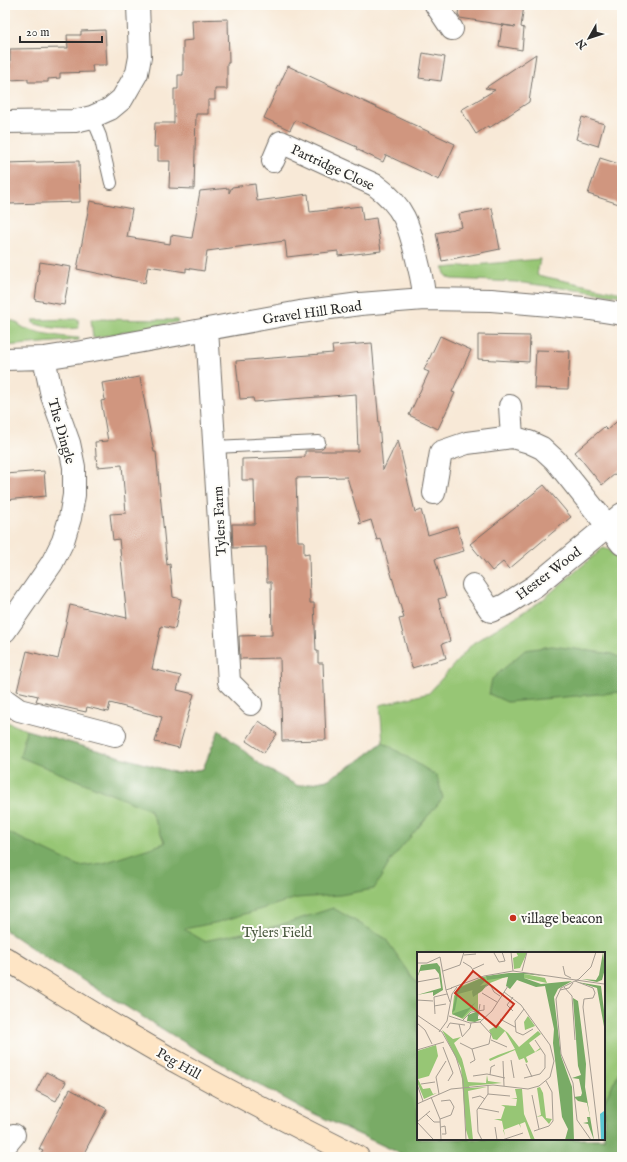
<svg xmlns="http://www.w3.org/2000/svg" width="627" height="1162" viewBox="0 0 627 1162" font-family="'IM FELL English',serif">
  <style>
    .green { fill: #97c675; stroke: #617850; fill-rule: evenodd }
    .forest { fill: #79ab66; stroke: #526b48 }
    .building { fill: #d0967f }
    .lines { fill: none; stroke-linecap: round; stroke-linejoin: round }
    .service-casing { stroke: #736e67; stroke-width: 14 }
    .minor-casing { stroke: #736e67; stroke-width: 24 }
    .secondary-casing { stroke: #736e67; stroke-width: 24 }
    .service { stroke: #fff; stroke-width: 12 }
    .minor { stroke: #fff; stroke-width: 22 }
    .secondary { stroke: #fee5c5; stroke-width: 22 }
    .poi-dot { fill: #c8321e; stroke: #fdfcf7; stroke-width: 1.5 }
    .labels { text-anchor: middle; stroke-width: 4; stroke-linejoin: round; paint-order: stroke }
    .street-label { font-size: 14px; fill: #2b2b2b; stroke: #fdfcf7 }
    .poi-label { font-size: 14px; fill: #2b2b2b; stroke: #fdfcf7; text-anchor: start }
    .park-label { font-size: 14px; fill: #4b5a41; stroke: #fdfcf7 }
    .inset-road { fill: none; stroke: #a69d92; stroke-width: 1 }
    .view { fill: #c8321e; fill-opacity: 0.15; stroke: #c8321e; stroke-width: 2 }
    .inset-edge { fill: none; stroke: #2b2b2b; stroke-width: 2 }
  </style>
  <rect width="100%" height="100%" fill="#fdfcf7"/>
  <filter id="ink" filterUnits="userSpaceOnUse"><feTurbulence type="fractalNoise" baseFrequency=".025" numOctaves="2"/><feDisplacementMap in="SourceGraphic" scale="8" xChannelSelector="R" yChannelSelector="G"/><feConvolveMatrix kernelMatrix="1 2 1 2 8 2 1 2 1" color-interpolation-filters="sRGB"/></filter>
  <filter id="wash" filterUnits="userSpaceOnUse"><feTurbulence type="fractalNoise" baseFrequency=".012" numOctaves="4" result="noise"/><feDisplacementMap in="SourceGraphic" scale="16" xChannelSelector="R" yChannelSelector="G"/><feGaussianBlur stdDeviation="0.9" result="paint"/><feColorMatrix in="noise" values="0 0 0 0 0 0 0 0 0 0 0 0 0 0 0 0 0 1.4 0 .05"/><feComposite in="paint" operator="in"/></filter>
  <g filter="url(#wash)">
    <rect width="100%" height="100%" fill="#f8e9d7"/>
    <path class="green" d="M540,259L537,275L622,293V296L516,282L451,279L446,276L443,268Z
      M78,319L79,328C63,330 48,328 33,323V320Z
      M91,319L177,320L178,322L93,338Z
      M5,321H14L24,328L41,333L65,337L79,338V340L5,346Z
      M603,548L610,550L622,565V1157H408L302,1108L197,1050L48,959L5,930V721L26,730L177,773L203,769L219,730L262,766L298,786L327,780L357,762L383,742L380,705L429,693L473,643L541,601ZM418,953H604V1139H418Z"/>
    <path class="forest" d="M552,646L613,654L622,659V692L507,702L489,694L492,679L525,650Z
      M26,730L177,773L203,769L219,730L262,766L298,786L327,780L357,762L383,742L437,776L443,798L391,860L374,889L340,895L297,898L219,922L184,929L204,941L277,926L333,908L385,938L418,985V1139H604V1102L622,1066V1157H408L302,1108L197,1050L48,959L5,930V831L79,866L104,863L165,843L150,810L20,757Z"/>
    <g id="blocks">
      <path class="building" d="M459,5H524L521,27L524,28L522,50L499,46L502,25L516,27L460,18L458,15Z
        M228,19L229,63H227V89H215V100H208V114H196L194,189L169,188L170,161H158V147H154L155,123H174V89H178V75H183V41L193,40L192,20Z
        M105,30L107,65H92L93,72L60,73V78L48,79V82H28V79L10,80V49L68,48L67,35H81V31Z
        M423,53L445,57L441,81L419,78Z
        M536,54L529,102L489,128L488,126L476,134L461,110L495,90L485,88Z
        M288,66L455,144L439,180L386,155L383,162L356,149L357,147L295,120L290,130L264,118Z
        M582,117L604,124L598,146L576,139Z
        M600,158L622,165V205L588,194Z
        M79,161L80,202L8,204V200H5V163Z
        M255,184L257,201L308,194L310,212L361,206L363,220L376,218L381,251L338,256V251L287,257L285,241L207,251L204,271L186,268V272L148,266L145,283L77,269L90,201L132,209L127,237L170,244L171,235L192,238L200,191L229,188V193L232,187Z
        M492,208L500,249L442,261L436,233L462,227L459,214Z
        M40,262L71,267L64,305L35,300Z
        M478,335L530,336L529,362L478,359Z
        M440,336L471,350L452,392L455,393L438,429L409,415L429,372L424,370Z
        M372,343L383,470L398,440L415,512L421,510L428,535L457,526L464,551L435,559L446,597L438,599L450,641L442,644L446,658L412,668L399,619L404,618L381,539L377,540L371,520L359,524L360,521L347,477L296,478L298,541H304V554L309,553L310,603H314L316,651H318V663H323L326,740L282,741L280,658L240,659L239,636L272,635L271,582H267L266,547L233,548L232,524H255L254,480H242V459L305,457V451H358L356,394L254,402L253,398L240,399L236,361L333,353L332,346Z
        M536,350L570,351L568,389L534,388Z
        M140,377L154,452H156L167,565L170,564L173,597L181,599L175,629L161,626L152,669L181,676L177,690L194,694L179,748L155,742L162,717L110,703L108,712L87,707L86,712L36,701L38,696L17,691L27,651L58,659L70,605L127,618L119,539L113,540L110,514L126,513L122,465L97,467L95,442L108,441L101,401L105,400L102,383Z
        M622,417V468L602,485L575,452L604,427L607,430Z
        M44,471L46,496L5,500V474Z
        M544,485L571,517L509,569L503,562L492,571L470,544Z
        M259,721L277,734L264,753L246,741Z
        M46,1072L66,1082L56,1101L36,1091Z
        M70,1089L107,1109L82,1157H39L43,1151L39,1149Z"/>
    </g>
  </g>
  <g filter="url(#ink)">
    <use href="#blocks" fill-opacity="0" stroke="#736e67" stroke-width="1"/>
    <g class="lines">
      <g class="service-casing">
        <path id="service" d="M92,117L100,136L111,183
          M215,447L319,442"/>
      </g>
      <g class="minor-casing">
        <path id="minor" d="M436,5L452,29
          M5,122L75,121L92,117L110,109L122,99L137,73L140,57L138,5
          M273,161L281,142L375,185C404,206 409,225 417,259C420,272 424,285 424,299
          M207,329L229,682L251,704
          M5,359L44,358L88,351L300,312L360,304L424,299L491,300L584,308L622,314
          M510,406L512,437
          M434,493L441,452L467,443L512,437L529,442L542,448L555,460L622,544
          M473,585L491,611L505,605L535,586L622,514
          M5,631L52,563L63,541L70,518L74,495V467L69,443L52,396L44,358
          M5,700L19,710L115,735
          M5,1146L14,1135"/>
      </g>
      <g class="secondary-casing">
        <path id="secondary" d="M5,958C64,995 123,1033 184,1066C241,1098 300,1128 358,1157"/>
      </g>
      <use href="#service" class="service"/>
      <use href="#minor" class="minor"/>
      <use href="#secondary" class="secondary"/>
    </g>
  </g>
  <circle class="poi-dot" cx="513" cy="918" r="4"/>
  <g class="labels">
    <g class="street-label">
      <text transform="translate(333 167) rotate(25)" y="5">Partridge Close</text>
      <text transform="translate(312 312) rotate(-8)" y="5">Gravel Hill Road</text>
      <text transform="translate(62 431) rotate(74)" y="5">The Dingle</text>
      <text transform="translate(219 521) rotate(-93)" y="5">Tylers Farm</text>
      <text transform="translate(548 573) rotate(-37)" y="5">Hester Wood</text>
      <text transform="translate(179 1063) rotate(30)" y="5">Peg Hill</text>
    </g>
    <g class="poi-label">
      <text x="521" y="923">village beacon</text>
    </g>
    <g class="park-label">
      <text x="277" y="937">Tylers Field</text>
    </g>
  </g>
  <g transform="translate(417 952)">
    <rect width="188" height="188" fill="#f8e9d7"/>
    <path d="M99,0H109V3L103,16L97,17L96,6L101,4ZM107,22L128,26L130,31L107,26ZM69,24H91L73,31L61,40V58L54,59L46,67L35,62L37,44L42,35ZM111,64L118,74L108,78L107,70ZM81,73L91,81L102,95L121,79L124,82L112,91L118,100L123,96L124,97L109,105L111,110L109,111L107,106L102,108L98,98L73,109L72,107L81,103L98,97L88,79L80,88L76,87L72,78ZM25,78L36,87L44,85L37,91L45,107L51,130L69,131L70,123L71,129L85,131L52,134L53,136L70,135L51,139L56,188H52L49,178L44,116ZM19,93L21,104L12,124L1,127L6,137L13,136L16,142L20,141L7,147L0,130V99ZM123,135L126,141L129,166L135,167L132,172L125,164L119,165L124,163L120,136ZM98,137H105L107,162L118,188H114L108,170L103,172L104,176L102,172L86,178L88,184L85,169L77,167H84L88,155L84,153L99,154L100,147H94L100,146Z" fill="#97c675"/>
    <path d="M186,0L188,17L185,28L180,30L165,27L179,28L182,23ZM20,11L23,15L26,38L16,44V40L0,43L24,36L22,22L18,17L3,19L0,26L4,13ZM92,21H111L128,24L107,22V26L124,32L155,29L141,37L137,45L144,104L155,135L157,188H148L151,177L145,165L136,91L137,77L128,34L119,35L100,28L93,37L89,34L91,25L70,28L69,24ZM67,25L69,28L63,34L71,32L65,39L56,45L55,40L58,32L56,38L41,42L38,58L35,61L40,37ZM160,30L184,34L188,67V80L180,36ZM156,46L161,49L169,112L168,135L177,188L171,172L166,171L171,170L170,165H173L170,151L161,149L157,145L164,144L165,141L162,127L155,126L164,123L161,114ZM59,50L45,66L35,62L52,56ZM61,59V67H65L58,70L50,69L51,63Z" fill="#79ab66"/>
    <path d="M187,159L188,188H184L183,162Z" fill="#5ac6d2"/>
    <path class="inset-road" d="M94,0L96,19M77,1L82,10L88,9L85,0M47,3L59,2M23,5L29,38M46,10L54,15L57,20M0,11H10L23,5M146,14L148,23L154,26M56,17L67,12M26,19L43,13L47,0M105,19L110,0M188,22V59M158,29L176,36L178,41L176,46L167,47L166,55L182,188M0,30L22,26M68,35L73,32L77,40L83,44M147,35L155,44L158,88M34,36L67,24L96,19L187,32M143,38L152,36L156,31M65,41L80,50M0,48L16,49M33,50L29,38L35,36M17,54L29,52M107,57L98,69L99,80L106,83L116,77M96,59L90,53L96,45M18,62L17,45L30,42M0,63L25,80L39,105L46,128L49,188M32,64L53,71L63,70L75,59L91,34M61,64L63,52M83,67L98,75M46,68L54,60L67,58V53M0,71L8,78L15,92M42,72L45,84M30,76L33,71L48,73M22,80L30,69L35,42L40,35M45,85L53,76L54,71M74,88L90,95M43,91L55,97L72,92L74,82L63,70M26,95L36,121L31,129M0,98L27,90M94,108L97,126M86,109L87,134M53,111L58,108L55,97M109,112L115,125M73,123L74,115L78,113M56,124L70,122L88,126M107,126L123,122L128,116V103L118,88M0,132L6,149M4,132L18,130M22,142L19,125L29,109M71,142L93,144M115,143L122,177M14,145L23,167L24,188M55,146L63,144L68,147M0,152L34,137L76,133L111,137L122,134L133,125L137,109L133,93L104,53L87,40M61,156L82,160M9,162L17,170H23M23,167L34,163L37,155L33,148L24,149M0,170L16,187M0,170L13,159M24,175L28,174L29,182H25M78,175L80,188M117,179L132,174L136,169L135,140L129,129M65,188L61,180L60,158L71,142V133M85,188L106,181M174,188L160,168L156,131L144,102L139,47L144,36L162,27L174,15L179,0"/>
    <path class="view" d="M56,19L97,52L79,75L38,41Z"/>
    <rect width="188" height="188" class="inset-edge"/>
  </g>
  <rect width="627" height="1162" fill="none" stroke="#fdfcf7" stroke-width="20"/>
  <g transform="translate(589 38) rotate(231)" stroke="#fdfcf7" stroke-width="3" paint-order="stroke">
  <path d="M0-3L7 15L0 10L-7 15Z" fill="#2b2b2b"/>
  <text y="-6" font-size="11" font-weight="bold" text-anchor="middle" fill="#2b2b2b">N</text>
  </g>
  <path d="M20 36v6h82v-6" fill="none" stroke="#2b2b2b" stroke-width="2"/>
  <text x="26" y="36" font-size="12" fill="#2b2b2b" stroke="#fdfcf7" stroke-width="3" paint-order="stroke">20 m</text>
</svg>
